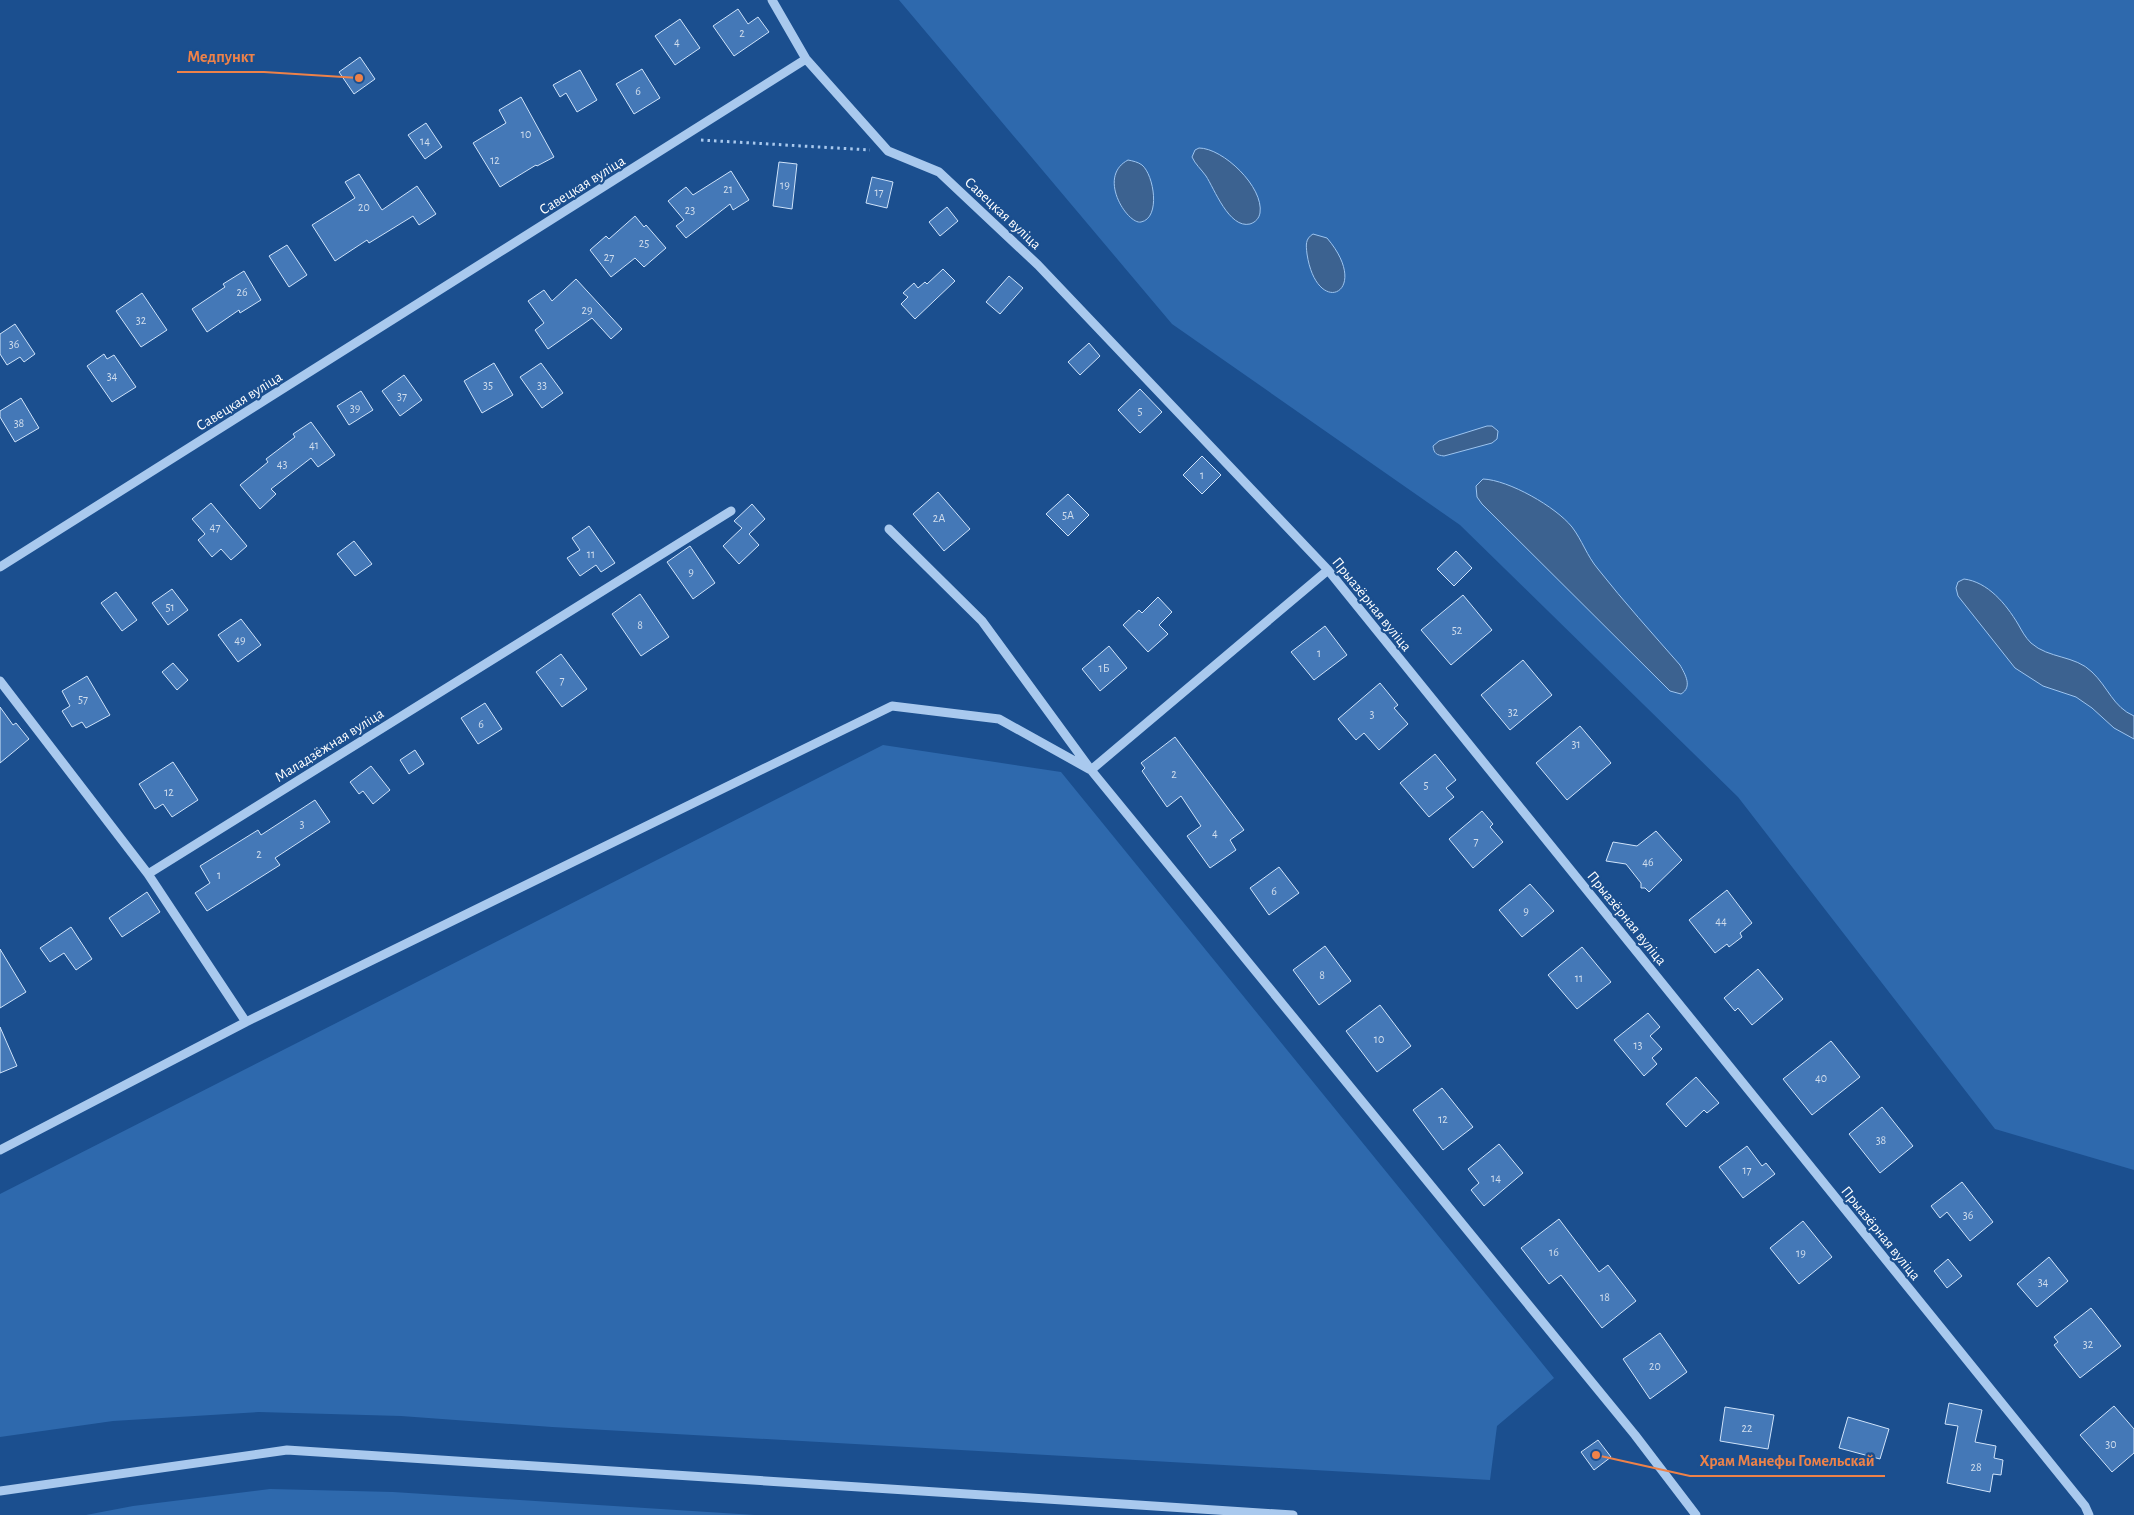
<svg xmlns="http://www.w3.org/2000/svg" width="2134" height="1515" viewBox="0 0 2134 1515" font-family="'Alegreya Sans',sans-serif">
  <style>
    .green { fill: #2e69ad }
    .water { fill: #3c6290; stroke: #9cc4f0 }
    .building { fill: #4478b7; stroke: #cfe3fa }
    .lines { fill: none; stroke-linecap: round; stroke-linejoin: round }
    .path { stroke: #a9c9ee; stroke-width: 3; stroke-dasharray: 2.5 4; stroke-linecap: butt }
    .minor { stroke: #a9c9ee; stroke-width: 9 }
    .labels { text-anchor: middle; stroke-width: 4.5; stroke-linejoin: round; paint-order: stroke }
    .number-label { font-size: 12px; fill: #d0dded }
    .street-label { font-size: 15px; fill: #fff; stroke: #1b4f8f }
    .leader { fill: none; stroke: #ee8249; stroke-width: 2 }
    .callout-dot { fill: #ee8249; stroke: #1b4f8f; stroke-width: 2 }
    .callout-label { font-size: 16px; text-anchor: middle; font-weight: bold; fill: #ee8249; stroke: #1b4f8f; stroke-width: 4.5; stroke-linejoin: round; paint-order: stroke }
  </style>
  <rect width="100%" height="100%" fill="#1b4f8f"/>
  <path class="green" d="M899,0H2134V1170L1995,1129L1738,797L1460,525L1172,324Z
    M883,745L1061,772L1554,1378L1497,1426L1490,1480L552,1427L401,1416L259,1412L113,1421L0,1437V1194Z
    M270,1489L393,1492L755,1515H86L133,1506Z"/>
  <path class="water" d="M1199,148C1223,148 1264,187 1260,213C1259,218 1256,222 1250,224C1229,229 1214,188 1206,176C1201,169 1195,164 1192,157L1195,150Z
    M1128,160C1133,161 1138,162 1142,165C1154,175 1161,218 1141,222C1128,225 1096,177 1128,160Z
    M1313,234L1327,238C1373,292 1317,320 1307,254C1306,245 1305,239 1313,234Z
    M1487,426H1492L1498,431L1497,439L1492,443L1444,456C1437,455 1434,454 1433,446L1439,441Z
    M1483,479C1509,480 1556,507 1572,527C1582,540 1587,556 1598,569C1624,602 1652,633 1680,665C1685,674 1693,687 1681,694L1670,691L1482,504L1477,497L1476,486Z
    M1964,579C1988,582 2006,604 2018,624C2022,631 2025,637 2031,643C2049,659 2075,655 2092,672C2108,687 2113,707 2134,716V739L2114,728L2092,708L2076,697L2043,686L2015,668L1958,596L1956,588L1958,582Z"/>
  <path class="building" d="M738,9L748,24L758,17L769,32L734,56L713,26Z
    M680,19L700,48L675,65L655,36Z
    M360,57L375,79L354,94L339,72Z
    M642,69L660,98L634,114L616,84Z
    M580,70L597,100L577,112L566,93L560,97L553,85Z
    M521,97L554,157L537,166L536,165L500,187L473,143L506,123L499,110Z
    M426,123L442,147L425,159L408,135Z
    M779,162L797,164L792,209L773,206Z
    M731,171L749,200L733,210L730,204L686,238L676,226L684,220L668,201L686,187L693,195Z
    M359,174L382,210L417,186L436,214L419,225L413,216L369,243L367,240L335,261L312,225L355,198L345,182Z
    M872,177L893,182L887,208L866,203Z
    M947,207L958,221L940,236L929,222Z
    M635,216L644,227L646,225L666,248L644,267L635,258L611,277L590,250L606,236L609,239Z
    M287,245L307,275L289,287L269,256Z
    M943,269L955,281L915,319L901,304L908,297L903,293L914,283L918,288L925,282L927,284Z
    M244,271L261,300L240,313L239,310L207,332L192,309L225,287L223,284Z
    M1009,276L1023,288L1000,314L986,302Z
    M576,279L622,329L611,339L592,318L548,349L535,330L544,323L528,301L544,290L552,301Z
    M142,293L167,330L141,347L116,311Z
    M15,324L35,354L24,362L20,357L7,365L0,354V334Z
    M1089,343L1100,356L1080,375L1068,362Z
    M104,354L107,359L114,355L136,387L112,402L87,366Z
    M494,363L513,395L482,413L464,381Z
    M541,363L563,393L542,408L520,377Z
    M404,375L422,400L400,416L382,391Z
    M1140,389L1162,412L1140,433L1118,410Z
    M361,391L373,410L349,425L337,406Z
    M21,398L39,428L15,442L0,417V411Z
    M311,422L335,455L318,467L311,458L271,489L276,494L260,509L240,485L268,462L266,459L295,437L293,434Z
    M1202,456L1221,475L1202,494L1183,475Z
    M938,492L970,529L944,551L913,514Z
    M1068,494L1089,515L1068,536L1046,514Z
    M211,503L247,546L231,560L221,549L212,557L198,540L205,534L192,519Z
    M752,504L765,519L749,534L759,545L739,564L723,546L742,528L734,521Z
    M589,526L615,563L601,572L596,565L580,576L567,558L580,550L572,538Z
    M354,541L372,564L355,576L337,554Z
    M690,546L715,583L693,599L667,562Z
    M1456,551L1472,568L1454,586L1437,569Z
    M172,589L188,610L168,625L152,603Z
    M116,592L137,620L122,631L101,603Z
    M640,594L669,637L641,656L612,614Z
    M1463,595L1492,630L1451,665L1421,630Z
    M1158,597L1172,612L1159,625L1168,634L1148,652L1123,625L1139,610L1142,613Z
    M241,619L261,645L238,662L218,635Z
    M1325,626L1347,655L1314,680L1291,652Z
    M1109,646L1127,668L1100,691L1082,669Z
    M561,654L587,689L562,707L536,672Z
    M1523,660L1552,695L1510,730L1481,695Z
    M173,663L188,680L177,690L162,672Z
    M87,676L110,715L86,728L82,722L72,727L62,711L70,706L62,691Z
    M1380,683L1398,705L1394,708L1408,724L1379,750L1364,733L1356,740L1338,719Z
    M485,703L502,729L478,744L461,718Z
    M0,707L13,725L16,723L29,739L0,763Z
    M1580,726L1611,763L1567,800L1536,763Z
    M1175,737L1244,830L1230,840L1236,850L1210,868L1187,836L1201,826L1181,796L1167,807L1142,771L1145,768L1141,763Z
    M415,750L424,764L409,774L400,760Z
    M1435,754L1456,780L1446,788L1454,797L1429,817L1400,783Z
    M173,762L198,800L172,817L163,804L155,809L139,784Z
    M371,766L390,790L373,804L363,791L359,794L350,782Z
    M315,800L330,822L275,858L280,865L207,911L195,893L210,883L200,866L258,830L261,835Z
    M1482,811L1493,824L1490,827L1503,842L1473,868L1449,839Z
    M1656,831L1682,860L1649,892L1645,888H1641V883L1626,864L1606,861L1613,842L1637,846Z
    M1279,867L1299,893L1269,915L1250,888Z
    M1530,884L1554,911L1522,937L1499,910Z
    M1727,890L1752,923L1740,933L1742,937L1729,947L1727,944L1715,953L1689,920Z
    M147,892L160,912L122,937L109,918Z
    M71,927L92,959L76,970L64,953L50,962L40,948Z
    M1325,946L1351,981L1319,1005L1293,970Z
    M1582,947L1611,982L1577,1009L1548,975Z
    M0,949L26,992L0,1008Z
    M1758,969L1783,999L1752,1025L1738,1008L1735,1011L1724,998Z
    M1380,1005L1411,1046L1377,1072L1346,1031Z
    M1648,1013L1660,1027L1650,1036L1662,1049L1652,1058L1657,1064L1644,1076L1614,1040Z
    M0,1027L17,1066L0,1073Z
    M1831,1041L1860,1077L1812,1115L1783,1079Z
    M1696,1077L1719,1103L1707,1113L1704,1110L1686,1127L1666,1104Z
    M1442,1088L1473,1127L1443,1150L1413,1110Z
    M1882,1107L1913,1146L1880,1173L1849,1134Z
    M1499,1144L1523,1173L1484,1206L1471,1190L1479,1183L1468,1169Z
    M1747,1146L1762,1166L1766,1163L1775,1174L1743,1198L1719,1167Z
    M1962,1182L1993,1222L1970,1241L1947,1212L1940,1218L1931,1206Z
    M1559,1219L1599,1272L1608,1265L1636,1301L1602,1328L1561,1275L1549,1284L1521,1248Z
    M1803,1221L1832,1257L1799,1284L1770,1248Z
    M2049,1257L2068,1281L2037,1307L2017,1284Z
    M1948,1259L1962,1276L1947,1288L1934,1271Z
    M2091,1308L2121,1346L2080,1378L2054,1345L2058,1342L2054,1337Z
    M1660,1333L1687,1372L1650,1399L1623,1359Z
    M1949,1403L1982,1410L1975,1442L1996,1446L1994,1458L2003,1460L2001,1475L1993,1474L1990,1492L1947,1483L1958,1426L1945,1424Z
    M2114,1406L2134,1429V1453L2112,1472L2080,1435Z
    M1725,1407L1774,1415L1768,1449L1720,1441Z
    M1848,1417L1889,1429L1880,1459L1839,1448Z
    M1598,1440L1611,1457L1594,1470L1581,1452Z"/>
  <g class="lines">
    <path class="path" d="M701,140L870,150"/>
    <path class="minor" d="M772,0L806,59L888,151L939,172L1038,265L1328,570L2085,1506L2089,1515
      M889,529L982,621L1091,770L1635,1435L1696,1515
      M0,567L806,59
      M0,681L148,874L731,511
      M1091,770L1328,570
      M148,874L246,1022
      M0,1150L246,1022L892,706L999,719L1089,769
      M0,1491L287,1450L1293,1515"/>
  </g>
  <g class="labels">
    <g class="number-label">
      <text x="742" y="37">2</text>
      <text x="677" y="46">4</text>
      <text x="638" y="95">6</text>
      <text x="526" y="138">10</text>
      <text x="425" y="145">14</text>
      <text x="495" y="164">12</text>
      <text x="785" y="189">19</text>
      <text x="728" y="193">21</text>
      <text x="879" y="196">17</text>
      <text x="364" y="211">20</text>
      <text x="690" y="214">23</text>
      <text x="644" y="247">25</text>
      <text x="609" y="261">27</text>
      <text x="242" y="296">26</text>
      <text x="587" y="314">29</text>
      <text x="141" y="324">32</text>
      <text x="14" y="348">36</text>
      <text x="112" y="380">34</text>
      <text x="488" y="389">35</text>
      <text x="542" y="389">33</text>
      <text x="402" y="400">37</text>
      <text x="355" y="412">39</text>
      <text x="1140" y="415">5</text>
      <text x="19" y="427">38</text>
      <text x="314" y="449">41</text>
      <text x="282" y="468">43</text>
      <text x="1202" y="479">1</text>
      <text x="1068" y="519">5А</text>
      <text x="939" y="522">2А</text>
      <text x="215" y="531">47</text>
      <text x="591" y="558">11</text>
      <text x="691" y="576">9</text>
      <text x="170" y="611">51</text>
      <text x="640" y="629">8</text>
      <text x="1457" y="634">52</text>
      <text x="240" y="644">49</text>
      <text x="1319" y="657">1</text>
      <text x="1104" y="672">1Б</text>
      <text x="562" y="684">7</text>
      <text x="83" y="703">57</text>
      <text x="1513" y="716">32</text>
      <text x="1372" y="718">3</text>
      <text x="481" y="728">6</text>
      <text x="1576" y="748">31</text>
      <text x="1174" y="778">2</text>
      <text x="1426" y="789">5</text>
      <text x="169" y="796">12</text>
      <text x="302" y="828">3</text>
      <text x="1215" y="837">4</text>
      <text x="1476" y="845">7</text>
      <text x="259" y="858">2</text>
      <text x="1648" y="866">46</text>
      <text x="219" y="879">1</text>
      <text x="1274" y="895">6</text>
      <text x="1526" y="915">9</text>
      <text x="1721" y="925">44</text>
      <text x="1322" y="979">8</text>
      <text x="1579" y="982">11</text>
      <text x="1379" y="1043">10</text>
      <text x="1638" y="1049">13</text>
      <text x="1821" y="1082">40</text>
      <text x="1443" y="1123">12</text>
      <text x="1881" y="1144">38</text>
      <text x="1747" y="1174">17</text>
      <text x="1496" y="1182">14</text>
      <text x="1968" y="1219">36</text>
      <text x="1554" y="1256">16</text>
      <text x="1801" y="1257">19</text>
      <text x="2043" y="1286">34</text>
      <text x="1605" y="1301">18</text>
      <text x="2088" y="1348">32</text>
      <text x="1655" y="1370">20</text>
      <text x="1747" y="1432">22</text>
      <text x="2111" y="1448">30</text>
      <text x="1976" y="1471">28</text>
    </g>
    <g class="street-label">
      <text transform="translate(582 185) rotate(-32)" y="5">Савецкая вуліца</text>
      <text transform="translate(1003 213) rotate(43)" y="5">Савецкая вуліца</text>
      <text transform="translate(239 401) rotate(-32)" y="5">Савецкая вуліца</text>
      <text transform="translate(1372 604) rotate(51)" y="5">Прыазёрная вуліца</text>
      <text transform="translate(329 745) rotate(-32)" y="5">Маладзёжная вуліца</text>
      <text transform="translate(1627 918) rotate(51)" y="5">Прыазёрная вуліца</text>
      <text transform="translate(1881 1233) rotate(51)" y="5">Прыазёрная вуліца</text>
    </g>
  </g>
  <path class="leader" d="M359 78L264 72H177M1596 1455L1690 1476H1885"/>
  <g class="callout-dot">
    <circle cx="359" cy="78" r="5"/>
    <circle cx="1596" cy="1455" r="5"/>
  </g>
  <g class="callout-label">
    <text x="221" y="62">Медпункт</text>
    <text x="1787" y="1466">Храм Манефы Гомельскай</text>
  </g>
</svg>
